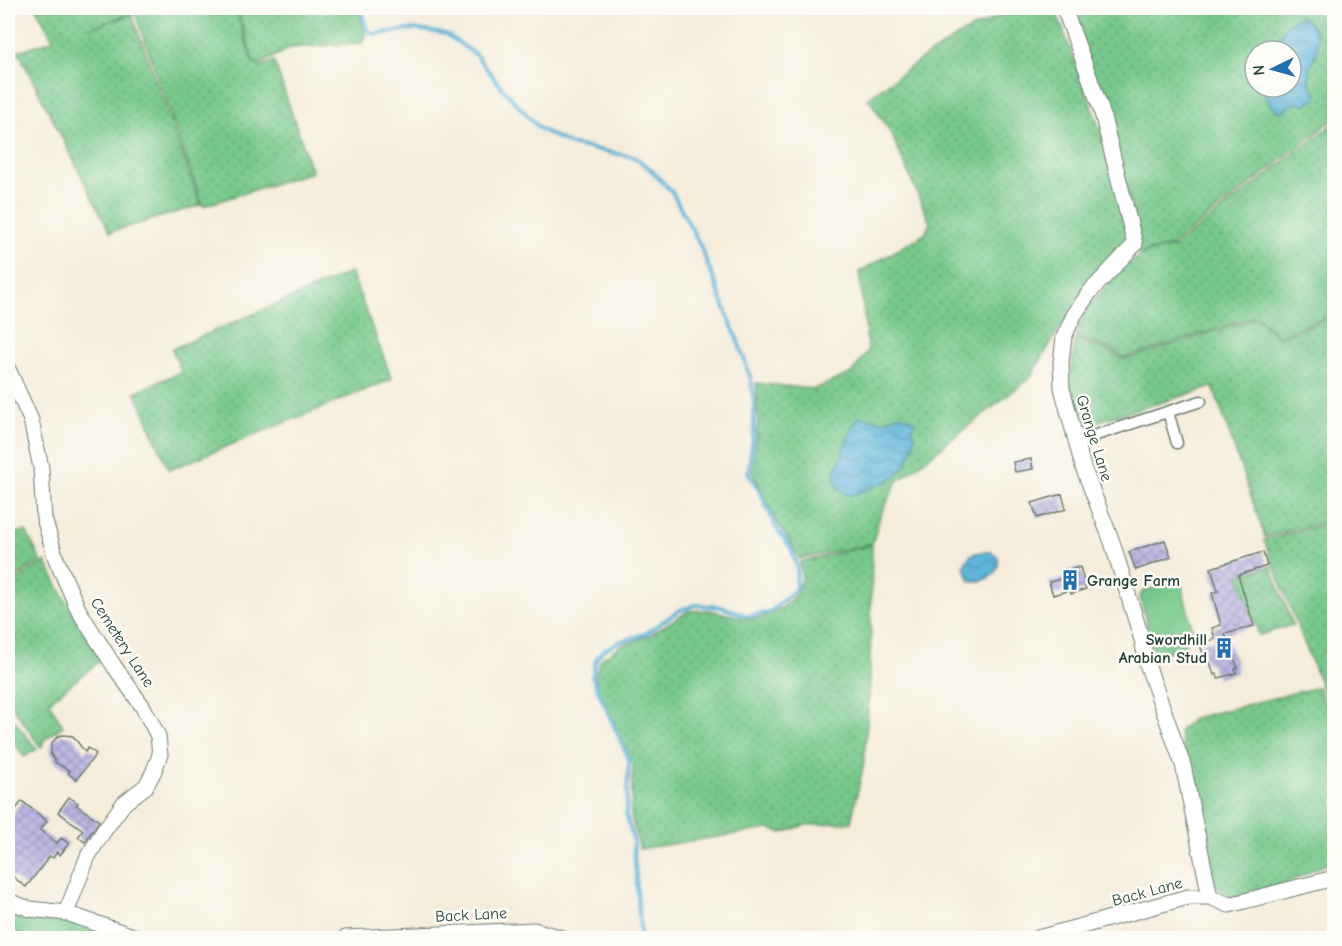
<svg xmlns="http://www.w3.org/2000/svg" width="1342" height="946" viewBox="0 0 1342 946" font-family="'Comic Neue',sans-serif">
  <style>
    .grass { fill: url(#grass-dots); stroke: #4a825f; stroke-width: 1.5; fill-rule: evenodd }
    .green { fill: #76c88a; stroke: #4a825f; stroke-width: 1.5 }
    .water { fill: url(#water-waves); stroke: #3e7988; stroke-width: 1.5 }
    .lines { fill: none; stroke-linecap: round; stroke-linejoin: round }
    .stream { stroke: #5eb5db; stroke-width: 4 }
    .building { fill: url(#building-cross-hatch) }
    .street-casing { stroke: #6a7b6e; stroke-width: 13 }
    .secondary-casing { stroke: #6a7b6e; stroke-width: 17 }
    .street { stroke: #fff; stroke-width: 10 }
    .secondary { stroke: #fff; stroke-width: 15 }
    .labels { text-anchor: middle; stroke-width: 5; stroke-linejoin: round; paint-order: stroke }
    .street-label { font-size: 16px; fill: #1f3d34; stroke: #fdfcf7 }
    .poi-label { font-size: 16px; font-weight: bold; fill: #1f3d34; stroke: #fdfcf7; text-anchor: start }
  </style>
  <defs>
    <pattern id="grass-dots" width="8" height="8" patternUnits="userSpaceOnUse" patternTransform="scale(1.5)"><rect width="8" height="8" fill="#76c88a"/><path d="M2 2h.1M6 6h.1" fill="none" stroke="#60a472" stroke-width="1.8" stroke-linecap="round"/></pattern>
    <pattern id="water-waves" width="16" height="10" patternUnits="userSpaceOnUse" patternTransform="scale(1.5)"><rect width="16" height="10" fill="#5eb5db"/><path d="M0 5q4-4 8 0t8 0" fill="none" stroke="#4d94b2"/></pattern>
    <pattern id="building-cross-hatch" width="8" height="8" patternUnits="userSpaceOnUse" patternTransform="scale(1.5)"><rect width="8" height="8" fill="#beb8e4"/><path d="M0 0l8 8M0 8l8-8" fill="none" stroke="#9a97ba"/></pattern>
  </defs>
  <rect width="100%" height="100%" fill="#fdfcf7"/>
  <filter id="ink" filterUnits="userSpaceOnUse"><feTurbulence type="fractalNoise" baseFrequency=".0167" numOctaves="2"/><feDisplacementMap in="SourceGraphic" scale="12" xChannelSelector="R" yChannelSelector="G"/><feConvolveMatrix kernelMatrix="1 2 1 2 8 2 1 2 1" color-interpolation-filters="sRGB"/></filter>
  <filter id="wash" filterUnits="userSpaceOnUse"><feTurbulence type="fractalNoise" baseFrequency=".008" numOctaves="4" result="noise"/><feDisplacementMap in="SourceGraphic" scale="24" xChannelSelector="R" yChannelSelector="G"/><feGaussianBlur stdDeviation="1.35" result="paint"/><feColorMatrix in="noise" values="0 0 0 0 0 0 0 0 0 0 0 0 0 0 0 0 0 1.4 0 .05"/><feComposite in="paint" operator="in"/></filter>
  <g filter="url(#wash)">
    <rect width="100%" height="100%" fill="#f5edda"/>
    <path class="grass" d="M36,8H146L90,28L132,15L201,205L110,232L18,51L53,40Z
      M151,8H235L253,64L262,66L274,61L312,172L203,206L135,13Z
      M237,8H358L366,36L362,43L290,48L261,64L254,63Z
      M1016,8H1055L1105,143L1128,235L1123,247L1062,324L1030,378L897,482L880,516L872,544L799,559L791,543L777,523L752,471L758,424L756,383L814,389L852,373L868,351L859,272L925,234L930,223L891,133L868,98L920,60L963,33Z
      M1075,8H1334V119L1171,246L1136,254L1139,233L1072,10ZM1255,51H1291V87H1255Z
      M1334,123V314L1278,336L1257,316L1124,358L1109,348L1075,337L1085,311L1124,266L1143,254L1174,247Z
      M351,272L392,379L169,470L135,392L181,372L172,349Z
      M1334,316V520L1265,537L1213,387L1078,427L1070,388L1075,339L1108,350L1124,360L1257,318L1278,338Z
      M1334,522V719L1264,540Z
      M26,531L41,561L15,578L8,580V534Z
      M872,545L870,681L864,763L851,822L805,825L783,833L769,829L640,849L631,816L633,765L599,691L595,676L601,659L620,646L650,635L688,611L709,610L748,619L762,617L782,608L796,594L802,578L800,562Z
      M45,561L80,627L102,659L49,702L63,726L45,739L41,748L8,700V584L14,582Z
      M1271,566L1293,625L1259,635L1238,575Z
      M1318,687L1334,727V860C1308,873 1252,903 1223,897L1215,881L1179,731L1194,718Z
      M8,713L37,749L24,757L12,739L8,745Z
      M8,911L24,915L69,919L120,938H8Z"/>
    <path class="green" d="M1181,582L1193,632L1183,635L1186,647L1154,655L1140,596L1143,591Z"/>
    <path class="water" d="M1298,17L1306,18C1310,24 1317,32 1317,40C1320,65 1297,66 1317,95L1316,100H1310L1308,104L1296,103L1279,112L1267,100L1263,87H1291V51H1255V60L1254,48L1256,44L1276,42L1287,24Z
      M896,415L906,417L915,422L912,431L915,436L912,450L906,465L897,475L886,482L853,495L847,494L839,488L834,477L851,429L860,416L885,422Z
      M983,552H992L998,557C1001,574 986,583 970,581L964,566C968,555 972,553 983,552Z"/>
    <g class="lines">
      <path class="stream" d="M361,8L367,29L373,34L415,29L446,34L475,54L503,89L540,129L569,144L634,157L648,167L672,192L700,245L741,349L751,380L754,404V432L748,472L761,494L776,528L791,548L797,567L796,589L770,612L747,616L722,607L696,605L680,610L645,634L619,642L603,650L596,659L592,677L629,760L626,815L633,838L641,938"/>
    </g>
    <g id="blocks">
      <path class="building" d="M1031,459L1033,469L1015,472L1013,462Z
        M1062,494L1066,509L1037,518L1032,503Z
        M1165,540L1171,557L1136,570L1129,552Z
        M1263,552L1267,566L1238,575L1254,626L1225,634L1238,668L1235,669L1237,673L1218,678L1217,674L1214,675L1210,662L1206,663L1200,644L1215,639L1212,628L1221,625L1212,593L1218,591L1211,568Z
        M1080,567L1086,589L1071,594L1070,590L1053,595L1049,582L1065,578L1063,572Z
        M63,735L73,736L85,752L88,748L96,754L76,780L68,773L70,771L56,763L51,754V744L58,736Z
        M69,797L78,803L76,805L99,821L85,842L78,837L83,830L58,812Z
        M22,801L47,821L40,830L57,843L61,838L69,843L60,855L57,852L53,858L50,856L26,887L8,873V820Z"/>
    </g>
  </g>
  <g filter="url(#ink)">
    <use href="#blocks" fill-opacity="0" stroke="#6a7b6e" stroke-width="1.5"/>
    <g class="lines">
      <g class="street-casing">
        <path id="street" d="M1168,412L1177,443
          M1075,442L1201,401"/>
      </g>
      <g class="secondary-casing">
        <path id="secondary" d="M1064,8L1101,109L1135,244L1089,293L1074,315L1064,337L1061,362L1062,388L1083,467L1112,542L1142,640L1147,664L1183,765L1210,897
          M8,369L31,420L41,468L44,518L56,559L79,611L114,666L143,707L158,736L160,755L153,773L146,786L124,803L103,832L88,856L66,913
          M8,901L30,909L66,913L139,938
          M345,938L534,930L562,938
          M1038,938L1188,897H1210L1229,905L1334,878"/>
      </g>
      <use href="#street" class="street"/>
      <use href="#secondary" class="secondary"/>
    </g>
  </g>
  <defs>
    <g id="building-bare" transform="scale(1.62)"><path d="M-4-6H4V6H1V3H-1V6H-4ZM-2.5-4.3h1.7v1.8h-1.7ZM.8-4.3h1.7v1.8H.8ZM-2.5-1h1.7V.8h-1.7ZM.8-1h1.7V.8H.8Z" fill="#1f6fb2" stroke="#fdfcf7" stroke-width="2.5" paint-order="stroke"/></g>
  </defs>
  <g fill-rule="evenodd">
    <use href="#building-bare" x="1070" y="580"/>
    <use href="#building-bare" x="1224" y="648"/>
  </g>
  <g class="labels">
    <g class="street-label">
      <text transform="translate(1095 438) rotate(73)" y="6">Grange Lane</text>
      <text transform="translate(123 642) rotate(57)" y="6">Cemetery Lane</text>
      <text transform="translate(1147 891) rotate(-15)" y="6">Back Lane</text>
      <text transform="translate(471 914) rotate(-3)" y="6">Back Lane</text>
    </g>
    <g class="poi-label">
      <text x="1087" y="586">Grange Farm</text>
      <text x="1207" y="645" text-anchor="end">Swordhill<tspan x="1207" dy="18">Arabian Stud</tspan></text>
    </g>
  </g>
  <rect width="1342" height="946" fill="none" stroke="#fdfcf7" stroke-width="30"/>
  <g transform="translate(1273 69) rotate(265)"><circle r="28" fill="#fdfcf7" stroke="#a4b0a9" stroke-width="1.5"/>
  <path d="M0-4.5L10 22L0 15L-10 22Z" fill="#1f6fb2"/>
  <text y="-9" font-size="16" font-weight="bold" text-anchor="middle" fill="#1f3d34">N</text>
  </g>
</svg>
